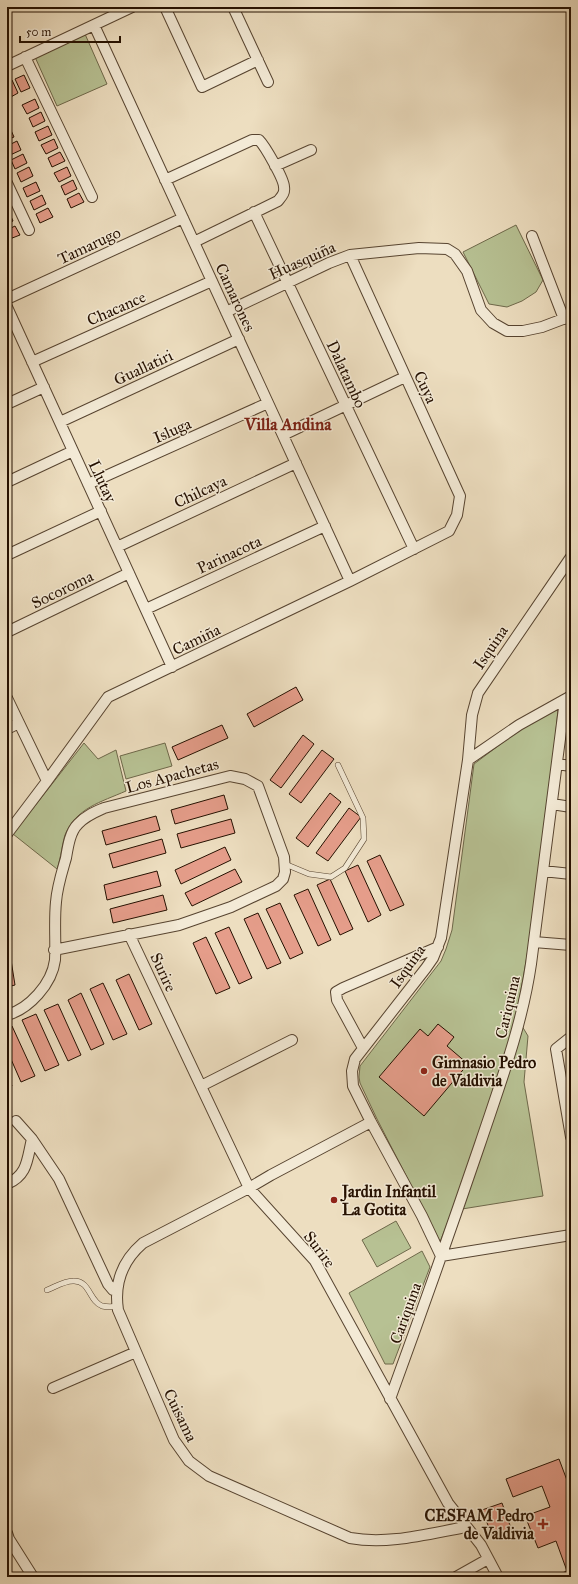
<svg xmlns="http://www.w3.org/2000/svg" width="578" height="1584" viewBox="0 0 578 1584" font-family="'IM FELL Great Primer',serif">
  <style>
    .green { fill: #b7c193; stroke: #6e684a }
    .building { fill: #e59d8a; stroke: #251000 }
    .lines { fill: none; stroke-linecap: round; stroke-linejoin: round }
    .lane-casing { stroke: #574430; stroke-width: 6 }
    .street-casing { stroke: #574430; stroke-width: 12 }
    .lane { stroke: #f3ead6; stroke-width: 5 }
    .street { stroke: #f3ead6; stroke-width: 10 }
    .poi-dot { fill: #8f2418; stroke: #f3ead6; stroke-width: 1.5 }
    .labels { text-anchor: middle; stroke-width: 3; stroke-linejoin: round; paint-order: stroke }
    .street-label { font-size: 16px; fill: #251000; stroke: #f3ead6 }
    .poi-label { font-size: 16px; font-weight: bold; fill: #251000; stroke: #f3ead6; text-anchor: start }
    .neighbourhood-label { font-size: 17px; font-weight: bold; fill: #7a1f14; stroke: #f3ead6 }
  </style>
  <rect width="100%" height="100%" fill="#eddec0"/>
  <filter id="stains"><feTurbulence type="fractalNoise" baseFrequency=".005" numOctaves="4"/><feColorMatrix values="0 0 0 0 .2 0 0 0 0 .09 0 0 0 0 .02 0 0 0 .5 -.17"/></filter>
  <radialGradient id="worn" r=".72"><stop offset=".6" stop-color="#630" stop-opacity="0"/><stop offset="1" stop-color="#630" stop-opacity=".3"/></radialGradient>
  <path class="green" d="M85,34L107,84L57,106L35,57Z
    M516,225L543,280L536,292L522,301L507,307L489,304L463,252Z
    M558,709C549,812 536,914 516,1016L528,1036L524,1082L543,1196L462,1209L454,1206L440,1242L377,1119L360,1083L359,1077L360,1066L441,961L446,949L452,930L474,764L522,728Z
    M84,743L98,759L116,750L126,791C101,802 76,808 65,835C62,844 61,858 57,869L13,834Z
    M165,743L172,766L126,779L120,756Z
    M396,1221L411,1248L377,1267L362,1240Z
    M422,1251L430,1267L393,1364H385L349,1293Z"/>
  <path class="building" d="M24,75L30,88L21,92L15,79Z
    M12,80L18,93L9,98L7,94V82Z
    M35,99L39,108L27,114L22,105Z
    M41,112L45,121L33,127L29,118Z
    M48,126L52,135L39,141L35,132Z
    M10,128L14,137L7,140V129Z
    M54,139L58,148L46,154L41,145Z
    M17,141L21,150L8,156L7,146Z
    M60,152L65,161L52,167L48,158Z
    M23,154L27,163L15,169L11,160Z
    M29,167L33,176L21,182L17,173Z
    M67,167L71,176L59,182L54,173Z
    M73,180L77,189L65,195L61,186Z
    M36,182L40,191L27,197L23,188Z
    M79,193L84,202L71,208L67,199Z
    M42,195L46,204L34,210L30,201Z
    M48,208L53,217L40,223L36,214Z
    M9,212L13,221L7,224V214Z
    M15,226L20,235L7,240V230Z
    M296,687L303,700L254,727L247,714Z
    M222,725L228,738L178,760L172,747Z
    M303,735L314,744L281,788L270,780Z
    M322,750L334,759L301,803L289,794Z
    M330,793L341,802L308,847L296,838Z
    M224,795L228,809L175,824L171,810Z
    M349,808L361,817L328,861L316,853Z
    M156,816L160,830L106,845L102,831Z
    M231,819L235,833L181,848L177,834Z
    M162,839L166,853L113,868L109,854Z
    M225,847L231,860L181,884L175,870Z
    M380,855L404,905L390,911L367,861Z
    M358,865L381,915L368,922L345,871Z
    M235,869L242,882L192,906L185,893Z
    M157,871L161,886L107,900L104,885Z
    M330,879L353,929L340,935L317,885Z
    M308,889L331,940L318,946L294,895Z
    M163,895L167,910L113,923L110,909Z
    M280,903L303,953L290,959L266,909Z
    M258,913L281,963L267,969L244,919Z
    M229,927L252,978L239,984L215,933Z
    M7,935L15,985L7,987Z
    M206,937L230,988L216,994L193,943Z
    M129,974L152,1024L139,1030L116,980Z
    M103,983L127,1034L113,1040L90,989Z
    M81,993L104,1044L91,1050L68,1000Z
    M58,1004L81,1055L68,1061L44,1010Z
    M36,1014L59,1065L45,1071L22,1020Z
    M438,1024L454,1037L447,1046L468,1064L424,1116L379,1077L420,1029L428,1036Z
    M12,1026L35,1076L21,1082L7,1050V1028Z
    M7,1074L12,1086L7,1089Z
    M559,1459L571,1491V1577H552L567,1571L556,1541L538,1548L525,1516L550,1507L542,1486L513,1497L506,1479Z
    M502,1503L512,1531L493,1538L482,1510Z"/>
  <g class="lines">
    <g class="lane-casing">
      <path id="lane" d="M285,864L309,874L331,877L345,868L364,839L363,818L338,765
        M47,1290C55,1287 64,1281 73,1281C90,1280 89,1301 102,1306C107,1307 113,1307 118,1306"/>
    </g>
    <g class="street-casing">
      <path id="street" d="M165,7L202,87L258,60
        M233,7L268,82
        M94,25L350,581
        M25,57L92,197
        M7,66L132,7
        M275,166L311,150
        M165,180L252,140H259C265,146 284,179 284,187C285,193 282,196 278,201L194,242
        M7,183L29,230
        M254,212L414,549
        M532,236L564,319
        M7,299L183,218
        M7,307L172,667
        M226,312L329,263L350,255L419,248L447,249L455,254L467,271L481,310L493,323L507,331H523L542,327L571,316
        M32,362L212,281
        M7,404L44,387
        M60,422L239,339
        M283,435L405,377
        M7,482L73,451
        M88,484L268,403
        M117,547L296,463
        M7,555L101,511
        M146,609L325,526
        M7,632L129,573
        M7,698L47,781
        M7,729L19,723
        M468,760L519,725L571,696
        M557,764L571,766
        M552,804L571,807
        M7,834L47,781L108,697L350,581L449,531L457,515L460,496L350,255
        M543,871L571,874
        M129,934L249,1188L315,1261L448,1503L481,1545L498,1577
        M534,942L571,945
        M7,1015C29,1009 52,984 55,960C56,941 54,921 56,902C57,887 62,872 66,858C68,846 70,832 78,824C85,816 95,812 104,808L230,776L245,779L258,786L284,857L285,872L283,879L276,886L231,907L179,925L54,950
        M571,1037L556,1049L571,1137
        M363,1048L337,1000L336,992L343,988L438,947
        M201,1086L292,1040
        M16,1121L32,1139L59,1179L108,1284L113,1290L117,1291
        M371,1122L271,1175L249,1188L143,1243C122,1261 114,1283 118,1310L174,1440L189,1461L209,1476L350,1538C388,1545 427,1534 466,1527
        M7,1184C28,1175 27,1159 32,1139
        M441,1256L422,1216L371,1122L353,1086L352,1071L355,1059L426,968L433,958L441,938L468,760L472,715L478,693L571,557
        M441,1256L571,1235
        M53,1388L136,1352
        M390,1399C421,1314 451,1229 480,1144C500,1084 522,1026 531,964L565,700
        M7,1533L9,1539L33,1577
        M456,1577L488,1559"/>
    </g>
    <use href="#lane" class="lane"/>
    <use href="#street" class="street"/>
  </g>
  <g class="poi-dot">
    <circle cx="424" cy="1071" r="4"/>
    <circle cx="334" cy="1200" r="4"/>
    <path d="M541 1518h4v4h4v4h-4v4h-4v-4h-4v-4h4z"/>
  </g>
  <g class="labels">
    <g class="street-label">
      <text transform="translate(89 245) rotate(-25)" y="6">Tamarugo</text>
      <text transform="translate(302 260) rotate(-24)" y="6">Huasquiña</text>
      <text transform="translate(236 297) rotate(65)" y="6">Camarones</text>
      <text transform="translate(116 308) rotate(-24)" y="6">Chacance</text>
      <text transform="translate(143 367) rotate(-25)" y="6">Guallatiri</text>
      <text transform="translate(347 374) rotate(65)" y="6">Dalatambo</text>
      <text transform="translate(426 387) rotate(65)" y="6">Cuya</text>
      <text transform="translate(172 430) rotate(-24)" y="6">Isluga</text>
      <text transform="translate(103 481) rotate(65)" y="6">Llutay</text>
      <text transform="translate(200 491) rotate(-25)" y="6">Chilcaya</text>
      <text transform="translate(229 554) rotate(-25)" y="6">Parinacota</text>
      <text transform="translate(62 589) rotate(-26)" y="6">Socoroma</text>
      <text transform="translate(196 639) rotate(-26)" y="6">Camiña</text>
      <text transform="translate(490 647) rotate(-56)" y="6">Isquina</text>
      <text transform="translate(172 775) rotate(-15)" y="6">Los Apachetas</text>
      <text transform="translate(407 966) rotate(-55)" y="6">Isquina</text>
      <text transform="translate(164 972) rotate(65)" y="6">Surire</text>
      <text transform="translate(507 1007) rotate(-77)" y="6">Cariquina</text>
      <text transform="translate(320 1249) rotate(53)" y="6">Surire</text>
      <text transform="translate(405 1313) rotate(-70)" y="6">Cariquina</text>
      <text transform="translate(181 1415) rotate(64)" y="6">Cuisama</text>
    </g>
    <g class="poi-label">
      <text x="432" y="1068">Gimnasio Pedro<tspan x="432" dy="18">de Valdivia</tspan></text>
      <text x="342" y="1197">Jardin Infantil<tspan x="342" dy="18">La Gotita</tspan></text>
      <text x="534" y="1521" text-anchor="end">CESFAM Pedro<tspan x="534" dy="18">de Valdivia</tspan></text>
    </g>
    <g class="neighbourhood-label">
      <text x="288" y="430">Villa Andina</text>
    </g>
  </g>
  <rect width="578" height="1584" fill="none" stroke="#eddec0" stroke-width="24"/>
  <rect x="8" y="8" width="562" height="1568" fill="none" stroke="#251000" stroke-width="2"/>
  <rect x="12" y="12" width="554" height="1560" fill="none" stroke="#251000"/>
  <path d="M20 36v6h100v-6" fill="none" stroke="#251000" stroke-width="2"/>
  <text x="26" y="36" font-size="12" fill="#251000" stroke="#f3ead6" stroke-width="3" paint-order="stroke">50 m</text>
  <rect width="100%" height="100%" filter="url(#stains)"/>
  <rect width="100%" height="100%" fill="url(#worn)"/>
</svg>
